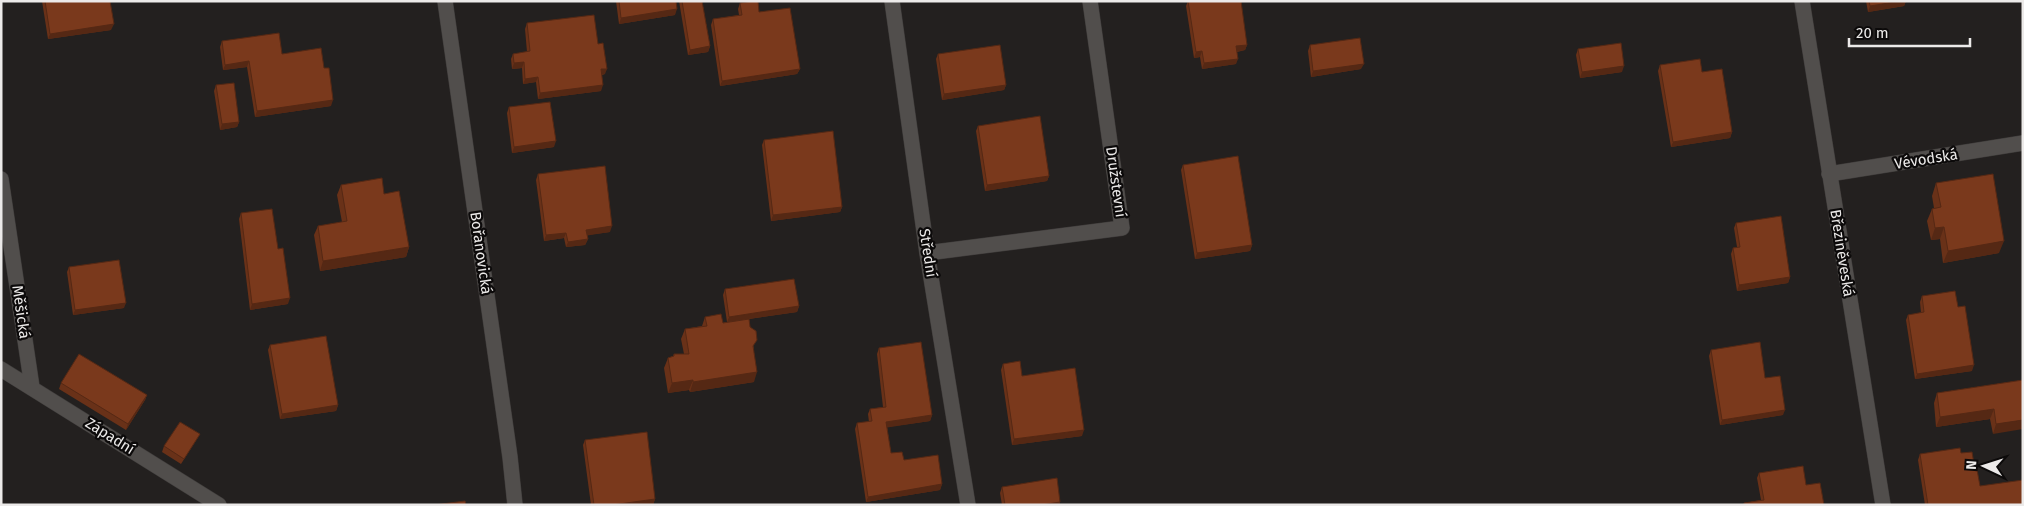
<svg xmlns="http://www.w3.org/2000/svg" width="2024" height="506" viewBox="0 0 2024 506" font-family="'Fira Sans',sans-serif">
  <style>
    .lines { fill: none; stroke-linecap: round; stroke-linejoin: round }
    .minor-casing { stroke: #3e3b3a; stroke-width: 16 }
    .minor { stroke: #514e4c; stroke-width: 15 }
    .wall { fill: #693118 }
    .shaded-wall { fill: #552814 }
    .building { fill: #7a391c; stroke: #552814 }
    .labels { text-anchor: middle; stroke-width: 4.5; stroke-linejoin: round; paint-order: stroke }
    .street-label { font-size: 15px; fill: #eceae9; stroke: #0c0a0a }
  </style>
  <rect width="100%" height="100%" fill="#23201f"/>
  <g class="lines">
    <g class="minor-casing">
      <path id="minor" d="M445,1L510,457L515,505
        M892,1L927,253L968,505
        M1802,1L1883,505
        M1829,174L2023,143
        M1,179L32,387
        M927,253L1122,228L1090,1
        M1,369L219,505"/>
    </g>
    <use href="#minor" class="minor"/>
  </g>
  <path class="wall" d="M42,1H110L111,30L48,39Z
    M616,1H676L675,15L619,24Z
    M679,1H702L710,46L708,52L688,55Z
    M1188,1L1247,45L1245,50L1237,52L1236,64L1202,69L1200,57L1194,58L1186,6Z
    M1866,1H1906L1904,6L1868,12Z
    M740,3L759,12L800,69L797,74L720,86L711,25L713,19L739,15L738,9Z
    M527,23L598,44L605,74L602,75L601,91L538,99L536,82L523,84L522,68L512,69L511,59L513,54L527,52L525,29Z
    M222,41L282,54L324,68L331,106L255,117L247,67L223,70L220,47Z
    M1310,45L1361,69L1311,77L1308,51Z
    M1578,49L1622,72L1580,78L1576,55Z
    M938,54L1006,85L1004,90L942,100L936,59Z
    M1660,65L1702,72L1732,132L1730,138L1671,147L1658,71Z
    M216,85L239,122L237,127L220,130L214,91Z
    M509,107L554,147L512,153L507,113Z
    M978,126L1049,176L1047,181L985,191L976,131Z
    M764,140L842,207L840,212L771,221L762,145Z
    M1183,165L1252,245L1250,251L1195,259L1181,170Z
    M538,174L610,232L587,235L588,239L585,245L566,247L564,238L544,241L536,180Z
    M1936,183L1999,253L1943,263L1940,239L1931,240L1927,221L1932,209L1934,208L1932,196Z
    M341,185L384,194L409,247L406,257L320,271L314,235L318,226L342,222L337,195Z
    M241,213L278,249L288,304L250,310L239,219Z
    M1736,223L1790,277L1788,283L1737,291L1731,254L1733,248L1737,247L1734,228Z
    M69,267L124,308L73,315L67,272Z
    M725,289L799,306L797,312L749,319L754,350V382L690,392L689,390L668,393L664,368L668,358L673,356L674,354H684L681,339L685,329L702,326L705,317L723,323L727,322L723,295Z
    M1922,296L1958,307L1972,371L1915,379L1906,320L1908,315L1921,313L1920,302Z
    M270,345L338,405L336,411L280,419L268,350Z
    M879,348L932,415L930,421L887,427L891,453L904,460L942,484L940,490L866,502L855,429L857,423L869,422L868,414L870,409L883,407L877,354Z
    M1711,350L1765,378L1783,415L1720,425L1709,356Z
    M1003,364L1022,376L1082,436L1012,445L1001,370Z
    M2023,380L1993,434L1990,419L1936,427L1934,403L1937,393Z
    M61,383L147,395L145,400L126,430L59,389Z
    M200,434L197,439L181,464L162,452L164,446Z
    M585,440L655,499L653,505H591L583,445Z
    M1961,453L1974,464L1980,486L2023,505H1925L1918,460L1920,454Z
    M1759,473L1806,485L1824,505H1743L1744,503L1761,500L1757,478Z
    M1002,487L1060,502L1059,505H1002L1000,493Z"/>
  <path class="shaded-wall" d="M1901,1H1906L1904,6L1868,12L1870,6Z
    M677,9L675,15L619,24L621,18Z
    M114,24L111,30L48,39L50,34Z
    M1247,45L1245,50L1234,52L1236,46Z
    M710,46L708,52L688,55L690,50Z
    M1202,51L1200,57L1194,58L1196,52Z
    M1238,59L1236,64L1202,69L1204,63Z
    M249,61L247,67L223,70L225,65Z
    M524,62L522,68L512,69L514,63Z
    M1364,64L1361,69L1311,77L1313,71Z
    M1624,66L1622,72L1580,78L1582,72Z
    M601,69H607L605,74L599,75Z
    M800,69L797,74L720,86L722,81Z
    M538,77L536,82L523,84L525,79Z
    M603,85L601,91L538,99L540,93Z
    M1006,85L1004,90L942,100L944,94Z
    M333,100L331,106L255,117L257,111Z
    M239,122L237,127L220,130L222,124Z
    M1732,132L1730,138L1671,147L1673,142Z
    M556,141L554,147L512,153L514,147Z
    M1049,176L1047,181L985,191L987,185Z
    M842,207L840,212L771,221L773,215Z
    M612,226L610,232L584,236L586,230Z
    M1944,227L1940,239L1931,240L1935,228Z
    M566,233L564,238L544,241L546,235Z
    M588,239L585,245L566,247L568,242Z
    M2004,241L1999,253L1943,263L1948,251Z
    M1252,245L1250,251L1195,259L1197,253Z
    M409,247L406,257L320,271L323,261Z
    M1790,277L1788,283L1737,291L1739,285Z
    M290,298L288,304L250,310L252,304Z
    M126,303L124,308L73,315L75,310Z
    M799,306L797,312L727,322L729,317Z
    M1974,365L1972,371L1915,379L1917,374Z
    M757,372L754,382L690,392L693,382Z
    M693,380L689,390L668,393L672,383Z
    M147,395L145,400L126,430L128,424Z
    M338,405L336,411L280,419L282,414Z
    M1994,409L1990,419L1936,427L1940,417Z
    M1785,410L1783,415L1720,425L1722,420Z
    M932,415L930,421L884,428L886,422Z
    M2023,420V429L1993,434L1996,424Z
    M1084,430L1082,436L1012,445L1014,439Z
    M942,484L940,490L866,502L868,497Z
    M655,499L653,505H612Z
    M1060,502L1059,505H1041Z"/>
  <path class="building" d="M45,1H110L114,24L50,34Z
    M619,1H676L677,9L621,18Z
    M682,1H702L710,46L690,50Z
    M752,1H758L759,12L790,8L800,69L722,81L713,19L742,15L740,3Z
    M1188,1H1241L1247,45L1236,46L1238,59L1204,63L1202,51L1196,52Z
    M1869,1H1901L1870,6Z
    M594,15L598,44L603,43L607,69H601L603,85L540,93L538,77L525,79L524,62L514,63L513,54L530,51L527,23Z
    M279,33L282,54L321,48L324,68H329L333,100L257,111L249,61L225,65L222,41Z
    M1360,38L1364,64L1313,71L1310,45Z
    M1621,43L1624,66L1582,72L1578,49Z
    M1000,45L1006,85L944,94L938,54Z
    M1700,59L1702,72L1722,69L1732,132L1673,142L1660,65Z
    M234,83L239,122L222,124L216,85Z
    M550,102L556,141L514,147L509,107Z
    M1040,116L1049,176L987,185L978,126Z
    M833,131L842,207L773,215L764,140Z
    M1238,156L1252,245L1197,253L1183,165Z
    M605,166L612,226L586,230L588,239L568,242L566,233L546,235L538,174Z
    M1993,174L2004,241L1948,251L1944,227L1935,228L1932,209L1941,207L1936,183Z
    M382,178L384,194L399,191L409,247L323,261L318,226L347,221L341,185Z
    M272,209L278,249L283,248L290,298L252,304L241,213Z
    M1781,216L1790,277L1739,285L1733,248L1740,247L1736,223Z
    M119,260L126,303L75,310L69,267Z
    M794,279L799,306L729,317L725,289Z
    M1955,291L1958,307L1965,306L1974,365L1917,374L1908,315L1924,312L1922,296Z
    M721,314L723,323L749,319L750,327L756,331L757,340L753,346L757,372L693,382V380L672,383L668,358L674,356V354H689L685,329L707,326L705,317Z
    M326,336L338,405L282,414L270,345Z
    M921,342L932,415L886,422L891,453L902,452L904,460L938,455L942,484L868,497L857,423L872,421L870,409L886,407L879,348Z
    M1760,342L1765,378L1780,376L1785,410L1722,420L1711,350Z
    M79,354L147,395L128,424L61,383Z
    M1020,361L1022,376L1075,368L1084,430L1014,439L1003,364Z
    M2023,380V420L1996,424L1994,409L1940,417L1937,393Z
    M180,422L200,434L184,459L164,446Z
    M647,432L655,499L612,505H594L585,440Z
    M1960,448L1961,453L1972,452L1974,464H1976L1980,486L2023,480V505H1928L1920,454Z
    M1803,466L1806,485L1820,483L1824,505H1744V503L1764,500L1759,473Z
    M1057,478L1060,502L1041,505H1005L1002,487Z
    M465,501L466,505H434Z"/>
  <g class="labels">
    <g class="street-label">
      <text transform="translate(1926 159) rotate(-9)" y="5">Vévodská</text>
      <text transform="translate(1116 182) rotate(82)" y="5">Družstevní</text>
      <text transform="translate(481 253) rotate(82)" y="5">Bořanovická</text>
      <text transform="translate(928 253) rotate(81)" y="5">Střední</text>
      <text transform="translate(1842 253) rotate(81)" y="5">Březiněveská</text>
      <text transform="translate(21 312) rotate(82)" y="5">Měšická</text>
      <text transform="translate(110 436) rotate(32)" y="5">Západní</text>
    </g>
  </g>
  <rect width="2024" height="506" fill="none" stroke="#eceae9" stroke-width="5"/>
  <g transform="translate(1984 466) rotate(274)" stroke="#0c0a0a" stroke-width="4" paint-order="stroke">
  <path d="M0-4L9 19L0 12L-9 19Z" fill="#eceae9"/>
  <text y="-8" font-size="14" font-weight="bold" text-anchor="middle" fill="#eceae9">N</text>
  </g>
  <path d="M1849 38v8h121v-8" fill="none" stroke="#eceae9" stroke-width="2.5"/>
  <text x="1856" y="38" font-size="15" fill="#eceae9" stroke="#0c0a0a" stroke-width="4" paint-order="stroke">20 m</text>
</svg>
